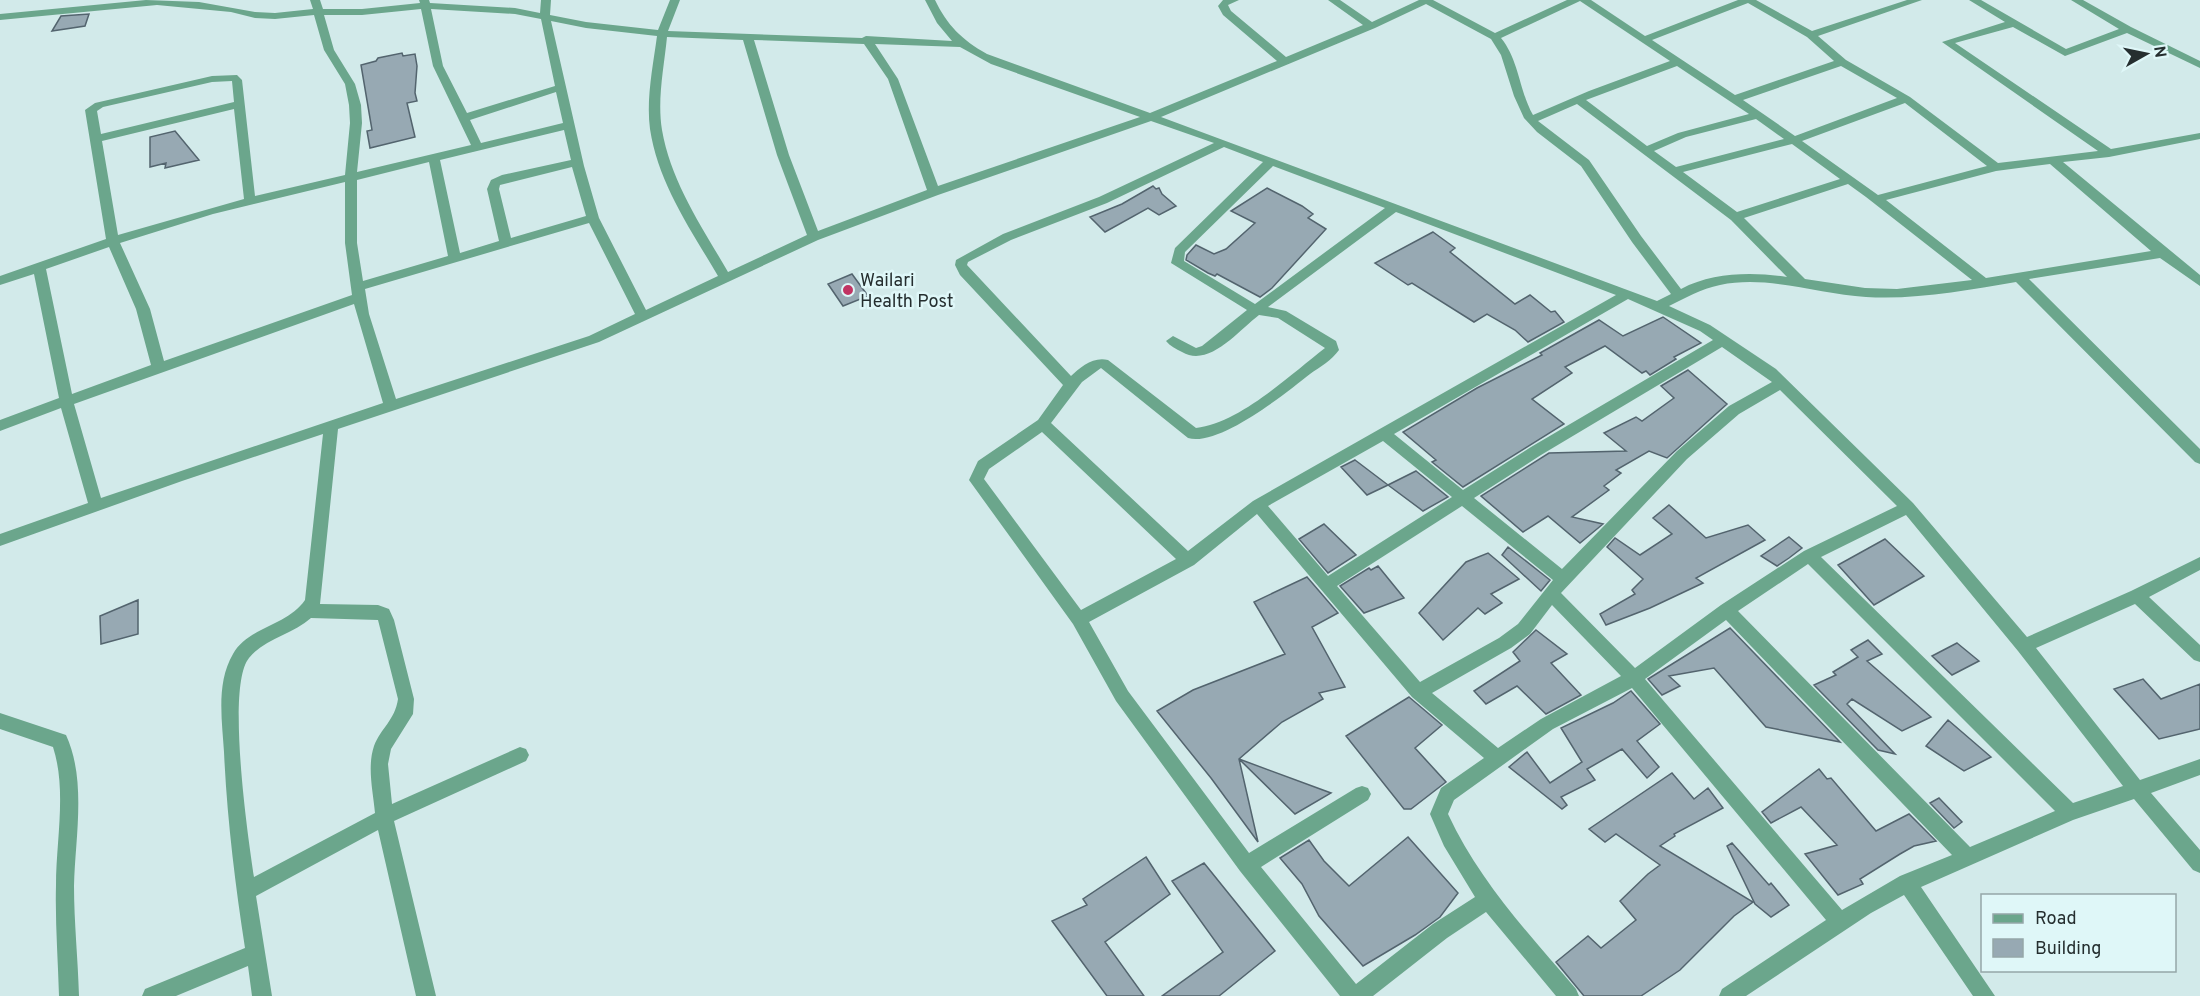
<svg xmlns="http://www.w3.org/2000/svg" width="2200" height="996" viewBox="0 0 2200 996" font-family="Overpass,sans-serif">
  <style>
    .building { fill: #97a9b3; stroke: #53646e; stroke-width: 1.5 }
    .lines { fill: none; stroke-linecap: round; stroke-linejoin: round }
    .minor { fill: #6ba68c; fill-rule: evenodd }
    .poi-dot { fill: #c13463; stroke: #dff7f8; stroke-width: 2 }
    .labels { text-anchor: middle; stroke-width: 5; stroke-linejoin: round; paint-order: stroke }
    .poi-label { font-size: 18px; fill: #252e2f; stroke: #dff7f8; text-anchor: start }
  </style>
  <rect width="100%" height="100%" fill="#d2eaea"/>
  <path class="building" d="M89,14L85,26L52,31L61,16Z
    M402,53L403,56L415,54L417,66L415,93L417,101L407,103L415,137L370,148L367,131L372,130L361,65L376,61L378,58Z
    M175,131L199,160L165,168L166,163L150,167V137Z
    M1153,186L1156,189L1159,188L1162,194L1176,206L1159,215L1148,208L1105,232L1090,217L1122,204Z
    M1267,188L1302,206L1313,214L1308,218L1326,229L1272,288L1260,297L1217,274L1215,276L1208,273L1186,260L1187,255L1196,245L1214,254L1226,249L1255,223L1231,211Z
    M1433,232L1455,248L1450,252L1515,304L1530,295L1551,312L1555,311L1564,322L1528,342L1515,330L1487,314L1474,322L1412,283L1408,285L1375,263Z
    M852,274L868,296L843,306L828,284Z
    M1663,317L1701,343L1674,357L1676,359L1650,375L1646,371L1642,373L1605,346L1565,367L1572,373L1532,399L1564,424L1463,487L1432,462L1436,460L1403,432L1477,388L1542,355L1540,353L1599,320L1623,336Z
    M1688,370L1727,404L1667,458L1649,451L1616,470L1621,473L1604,486L1609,490L1572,517L1603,524L1580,543L1548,516L1523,532L1481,496L1549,453L1626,451L1604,433L1636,417L1642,421L1674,398L1661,386Z
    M1355,460L1388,485L1367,495L1341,467Z
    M1416,471L1448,497L1423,511L1388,485Z
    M1669,505L1706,538L1748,525L1765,540L1696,578L1703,583L1650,608L1606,625L1600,614L1635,594L1632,590L1643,579L1607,547L1615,538L1640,555L1672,534L1653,518Z
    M1324,524L1356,555L1328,573L1299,539Z
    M1789,537L1802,548L1789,558L1777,566L1761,556Z
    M1885,539L1924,576L1874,605L1838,565Z
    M1508,547L1550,580L1541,591L1502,555Z
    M1488,553L1519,579L1491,594L1502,603L1485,614L1478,608L1443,640L1419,613L1466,562Z
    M1378,566L1404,598L1364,613L1340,586L1369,568L1371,570Z
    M1307,577L1338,613L1312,627L1345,687L1319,693L1323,699L1282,722L1239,759L1258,842L1211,778L1157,711L1193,690L1285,654L1254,602Z
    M138,600V634L101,644L100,616Z
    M1730,628L1840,742L1766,727L1714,668L1669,676L1680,686L1662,695L1648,679Z
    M1536,630L1567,654L1551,663L1581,695L1546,714L1517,686L1486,704L1474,691L1520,661L1513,652Z
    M1868,640L1882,654L1867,661L1931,717L1902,731L1852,699L1847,704L1895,754L1878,750L1814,685L1836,675L1833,672L1858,657L1851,650Z
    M1957,643L1979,661L1952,675L1932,656Z
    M2143,679L2161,699L2200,684V729L2159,739L2114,689Z
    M1631,691L1660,724L1637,741L1659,767L1647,778L1622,749L1587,769L1595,780L1561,797L1567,805L1562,809L1509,767L1527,752L1550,783L1582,762L1561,728L1613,703Z
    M1409,697L1442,725L1415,748L1446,782L1411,809H1404L1346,736Z
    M1948,720L1991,757L1964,771L1926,746Z
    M1239,759L1331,793L1295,814Z
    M1819,769L1827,779L1831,778L1876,831L1909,814L1936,841L1914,846L1900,854L1860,879L1863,884L1838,895L1805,854L1837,845L1801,807L1771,823L1762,812Z
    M1672,773L1694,799L1708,788L1723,808L1674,834L1675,836L1660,846L1753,902L1734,916L1680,970L1641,996H1584L1556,962L1588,936L1601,948L1636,920L1620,901L1648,874L1660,865L1616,834L1605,842L1589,829Z
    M1939,798L1962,822L1954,828L1930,803Z
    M1408,837L1458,893L1440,917L1415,935L1363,966L1319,916L1302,884L1280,858L1309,840L1324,861L1349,886Z
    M1732,843L1769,885L1771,883L1789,905L1771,917L1755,904L1727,846Z
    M1146,857L1170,894L1105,942L1144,996H1107L1052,921L1087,905L1083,899Z
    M1204,863L1275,951L1219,996H1162L1223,952L1172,881Z"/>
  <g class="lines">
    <path class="minor" d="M146,0L199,2L255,12L275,13L313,9L310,0H320L323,9H362L420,3L419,0H429L430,3L515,8L540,13L541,0H551L550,15L586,22L658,30L670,0H680L668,31L862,38L866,36L952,41L937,23L925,0H935C947,25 962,40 987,54L1150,113L1277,61L1223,15L1218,6L1223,0H1239L1228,5L1231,11L1286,57L1363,25L1328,0H1340L1372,22L1419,0H1433L1495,33L1567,0H1591L1645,36L1738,0H1756L1812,31L1907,0H1922L1818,36L1846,60L1910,97L1998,163L2098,151L1942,42L2005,22L1969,0H1981L2066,49L2119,29L2071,0H2083L2131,27L2200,61V68L2127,33L2065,56L2013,27L1955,43L2111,149L2200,133V139L2109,157L2063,162L2200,275V286L2160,258L2029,279L2200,449V464L2195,462L2016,282C1967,290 1917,300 1866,297C1818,294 1768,275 1720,285C1701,289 1685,298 1669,306L1710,325L1776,369L1913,503L2027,637L2131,591L2200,557V570L2149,597L2200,645V662L2194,660L2135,604L2036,648L2140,780L2200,759V775L2151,793L2200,850V873L2193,870L2134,799L2073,820L1921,887L1995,996H1973L1904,895L1871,913L1746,996H1719L1722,989L1826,920L1632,688L1553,729L1454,800L1448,814C1479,881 1529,934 1576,989L1579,996H1556L1486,912L1447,938L1373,996H1340L1240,871L1116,701L1073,624L969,480L978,461L1038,420L1063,385L960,275L955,265L956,260L1003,234L1099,197L1214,143L1151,121L938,195L818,240L599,342L338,429L320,604L378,605L389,609L394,620L414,699L413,714L391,749L388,764L392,804L520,747L526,749L529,755L526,761L394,821L436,996H416L378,830L256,896L272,996H252L248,966L176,996H142L145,989L245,948C235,883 227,818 224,752C222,720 216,683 233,654C248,627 287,626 305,600L323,434L182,481L0,546V534L88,503L61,408L0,431V420L59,398L34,274L0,285V276L106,239L85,110L95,103L212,76L237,75L242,80L255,196L345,175L350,123L349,105L345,84L324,50L314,15L275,19L255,18L231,12L157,5L0,20V14ZM1580,1L1670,61L1589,91L1533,115C1519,90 1519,60 1501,38ZM1748,3L1807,37L1834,61L1735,95L1652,40ZM1426,4L1491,39L1501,55L1514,96L1524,118L1537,132L1581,166L1632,242L1671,294L1657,301L1161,117L1375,28ZM421,9L433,66L471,145L357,172L362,123L361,105L355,84L334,50L324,15H362ZM431,9L515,14L541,19L555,86L467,113L443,66ZM551,21L586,28L657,36C653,66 646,99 650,129C658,183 691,230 718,276L646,310L599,218L584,166ZM667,37L743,40L777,155L807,235L728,272C702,227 671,182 662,130C657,100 664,67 667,37ZM754,40L864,44L888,79L927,190L818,231L789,155ZM875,44L960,47L991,64L1140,117L938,186L898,79ZM1677,66L1749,114L1678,133L1647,146L1586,100ZM1841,66L1897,98L1795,136L1743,100ZM232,81L234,102L101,134L97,111L103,107L212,82ZM556,92L563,123L481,143L470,120ZM1905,103L1987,166L1878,195L1802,141ZM1577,104L1731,220L1787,277C1753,272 1713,272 1681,289L1641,236L1589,160L1538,121ZM234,109L244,199L118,235L102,141ZM1756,119L1784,139L1676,167L1654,151L1686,137ZM564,130L571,160L502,175L491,180L487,189L499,241L460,253L440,160ZM1792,144L1840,179L1737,212L1683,172ZM1224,147L1263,162L1175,248L1171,263L1247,310L1202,346L1196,348L1173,336L1166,341C1170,346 1176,349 1182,352C1209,368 1238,331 1259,315L1278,318L1325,348C1290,375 1240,423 1196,428L1108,360C1094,356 1080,367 1071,376L967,265L968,262L1011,240L1107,203ZM429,162L448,256L363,281L357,243V180ZM2050,164L2151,251L1986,278L1886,200L1996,171ZM1273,166L1385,208L1255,304L1184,261L1185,252ZM572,167L586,216L511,238L499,189L500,185ZM345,182V243L352,295L164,361L150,309L120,243L213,214ZM1848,184L1866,197L1972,280L1897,289L1865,288L1805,279L1744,218ZM1396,212L1616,295L1253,501L1188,551L1051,423L1082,382L1101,368L1188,438C1219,447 1286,393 1310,374C1320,367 1332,360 1339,350L1336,341L1286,311L1268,307ZM589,223L635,314L589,336L396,399L369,314L365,289ZM109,247L136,309L151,365L72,394L46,269ZM1628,299L1700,331L1713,340L1531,447L1463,490L1394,434ZM354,304L383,403L101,498L74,404ZM1722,347L1772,382L1729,406L1677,451L1562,569L1474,498L1541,455ZM1780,390L1897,506L1804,551L1721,605L1635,668L1561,593L1687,459L1739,414ZM1042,432L1176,559L1081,610L984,479L989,469ZM1383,441L1452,497L1328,576L1268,506ZM1462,506L1553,580L1518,624L1499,638L1420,682L1337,586ZM1257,514L1412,697L1484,758L1441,788L1430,814L1444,846L1475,897L1433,924L1356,984L1261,867L1368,800L1371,794L1368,788L1362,786L1356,788L1249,853L1128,691L1089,622L1194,565ZM1906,515L2018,651L2123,786L2073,803L1821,557ZM1808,564L2055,811L1970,847L1738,611ZM1552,605L1621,676L1541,719L1498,748L1432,693L1511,648L1530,634ZM311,618L378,620L398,699C395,720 381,728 374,746C367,767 373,791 375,813L254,877C248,837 226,686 249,658C264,639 293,634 311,618ZM1726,620L1952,855L1900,876L1842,910L1645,679Z
      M0,713L66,735C87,781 75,838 74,886C74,922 78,959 79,996H59C58,959 55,922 56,885C56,841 67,790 53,747L0,729Z"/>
  </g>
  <circle class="poi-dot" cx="848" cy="290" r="6"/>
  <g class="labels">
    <g class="poi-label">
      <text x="860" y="286">Wailari<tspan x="860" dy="21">Health Post</tspan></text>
    </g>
  </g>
  <rect x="1981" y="894" width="195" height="78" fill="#dff7f8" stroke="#95a7a8" stroke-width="1.5"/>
  <rect x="1993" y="914" width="30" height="9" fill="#6ba68c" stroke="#95a7a8" stroke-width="1.5"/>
  <text x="2035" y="924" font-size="18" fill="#252e2f">Road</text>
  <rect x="1993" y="939" width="30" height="18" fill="#97a9b3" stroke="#95a7a8" stroke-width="1.5"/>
  <text x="2035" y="954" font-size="18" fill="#252e2f">Building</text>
  <g transform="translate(2146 54) rotate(81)" stroke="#dff7f8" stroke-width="4.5" paint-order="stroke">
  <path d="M0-4.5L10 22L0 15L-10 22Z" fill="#252e2f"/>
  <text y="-9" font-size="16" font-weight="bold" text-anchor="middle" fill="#252e2f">N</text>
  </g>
</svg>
